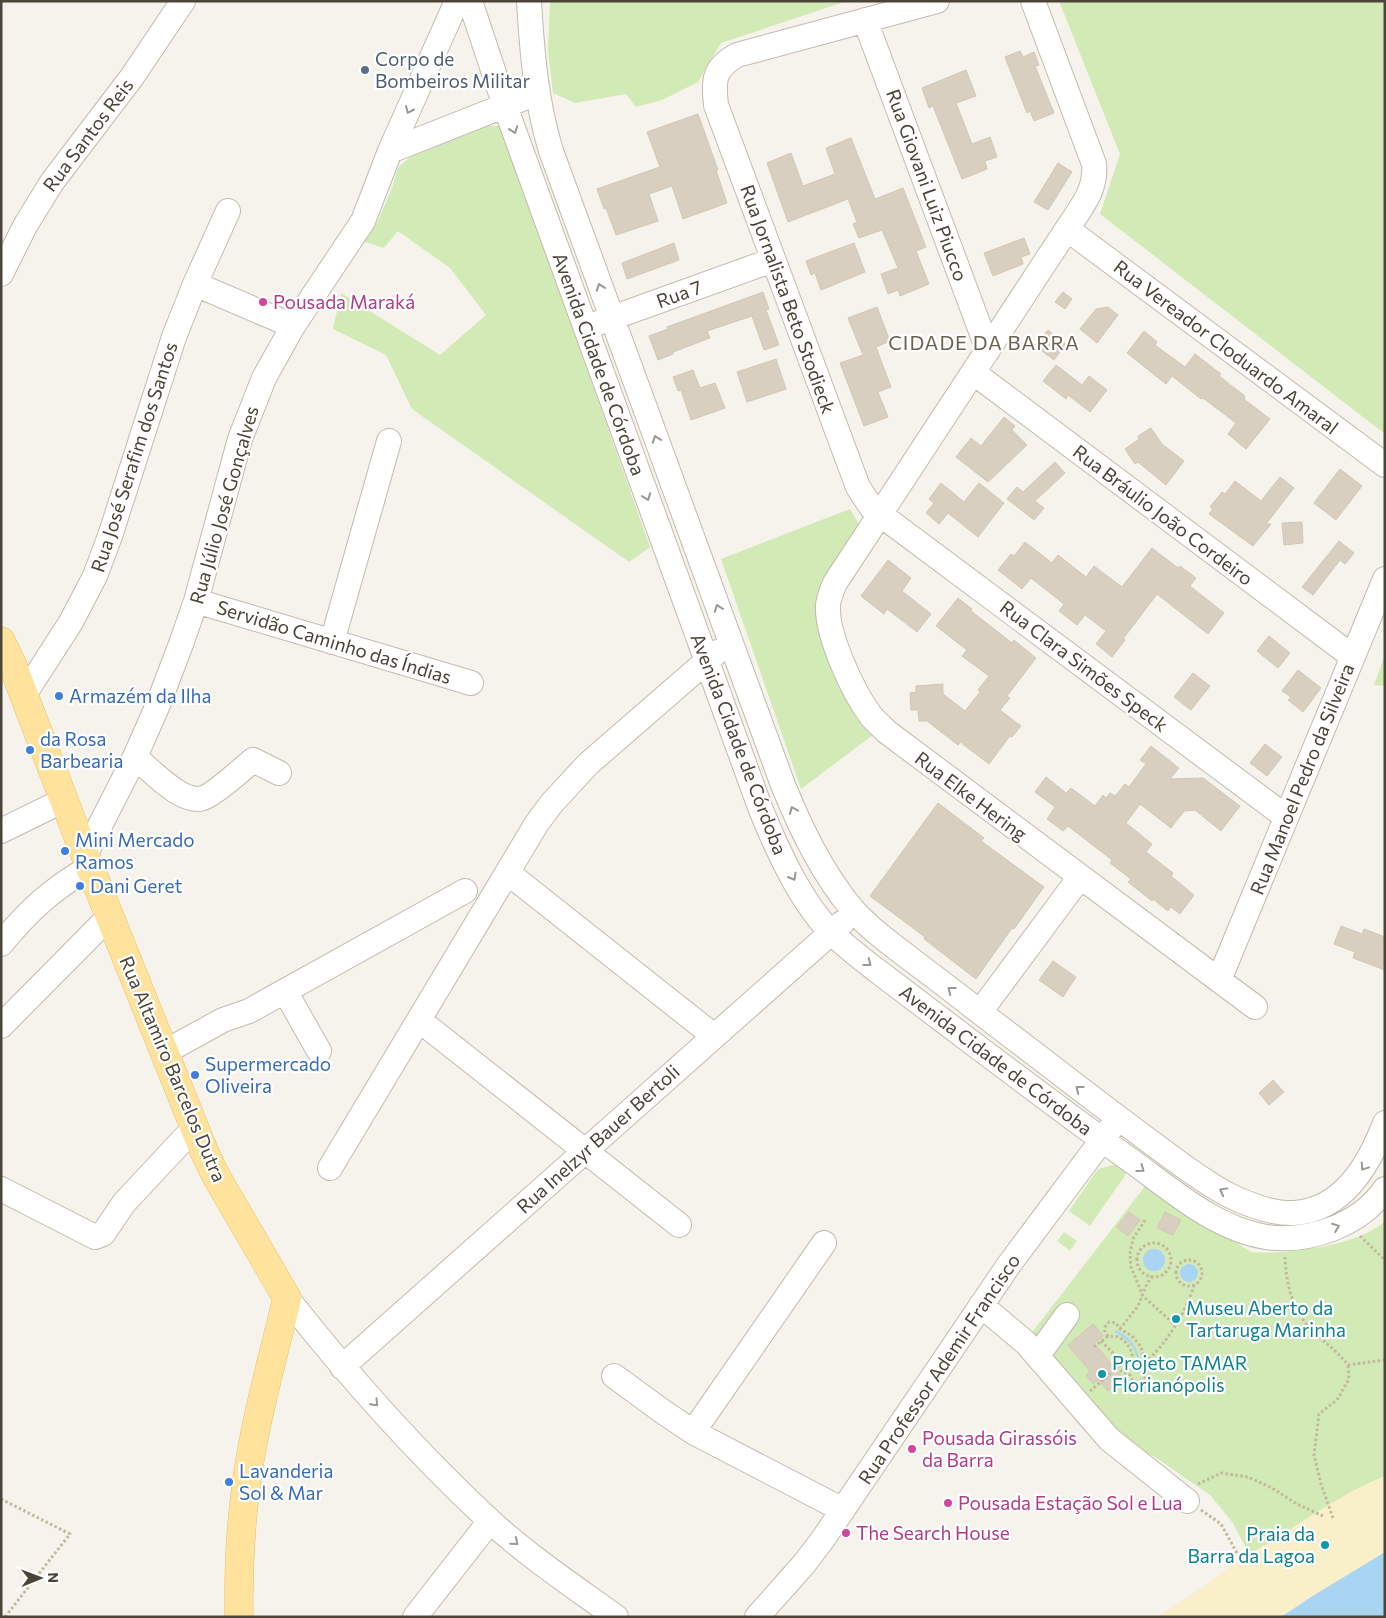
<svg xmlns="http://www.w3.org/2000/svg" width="1386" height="1618" viewBox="0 0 1386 1618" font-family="Commissioner,sans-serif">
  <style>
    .green { fill: #d2eab5 }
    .sand { fill: #f9efc9 }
    .water { fill: #a9d4f2 }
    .building { fill: #d8cfc1; stroke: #d3c7b4 }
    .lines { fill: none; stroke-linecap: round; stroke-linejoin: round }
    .minor-casing { stroke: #c2bbae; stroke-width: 26 }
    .major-casing { stroke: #e6c16a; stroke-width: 29 }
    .path { stroke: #c4b79f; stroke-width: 3; stroke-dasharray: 2.5 2.5; stroke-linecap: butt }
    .minor { stroke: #fff; stroke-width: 24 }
    .major { stroke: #ffe39c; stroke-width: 28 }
    .oneway { stroke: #9c9892 }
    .service-dot { fill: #5c6f8a; stroke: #fff; stroke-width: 2 }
    .hotel-dot { fill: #d1479c; stroke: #fff; stroke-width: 2 }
    .shop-dot { fill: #3f7fe0; stroke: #fff; stroke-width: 2 }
    .culture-dot { fill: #0f9aa8; stroke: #fff; stroke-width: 2 }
    .labels { text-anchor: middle; stroke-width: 4.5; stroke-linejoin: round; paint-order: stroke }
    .service-label { font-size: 19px; fill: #4e5e75; stroke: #fff; text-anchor: start }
    .street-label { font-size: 19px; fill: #4b4439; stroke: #fff }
    .hotel-label { font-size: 19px; fill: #b23c85; stroke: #fff; text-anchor: start }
    .shop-label { font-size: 19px; fill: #366cbe; stroke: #fff; text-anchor: start }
    .culture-label { font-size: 19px; fill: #0d838f; stroke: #fff; text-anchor: start }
    .neighbourhood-label { font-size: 20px; letter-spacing: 1px; fill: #6e6250; stroke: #fff }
  </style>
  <rect width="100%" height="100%" fill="#f6f3ec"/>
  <path class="green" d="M550,1H847L721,43L698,82L662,100L636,107L626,94L575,103L553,93L548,50Z
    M1059,1H1385V434L1100,214L1120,154Z
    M489,126H501L650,547L629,562L412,409L386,355L333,329L341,293L440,355L486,315L450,268L398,231L384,248L362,241L378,221L392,188L398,168L410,157Z
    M850,509L860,526L830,570L862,721L873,735L801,789L721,559Z
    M1385,655V686L1374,685Z
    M1113,1165L1120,1166L1128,1171L1090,1226L1069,1211L1098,1169Z
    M1146,1185L1251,1252C1285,1255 1359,1246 1385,1221V1476C1336,1496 1295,1529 1249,1554L1233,1523L1210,1495L1155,1457L1115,1438L1030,1335Z
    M1064,1232L1077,1241L1070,1251L1057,1241Z"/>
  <path class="sand" d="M1385,1476V1552L1311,1597L1281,1617H1158L1212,1581L1237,1560L1278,1538L1301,1522L1349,1493Z"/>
  <path class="water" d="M1143 1260a11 11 0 1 1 22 0a11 11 0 1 1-22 0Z
    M1180 1273a9 9 0 1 1 18 0a9 9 0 1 1-18 0Z
    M1116,1330C1133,1338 1141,1352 1140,1370L1138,1371C1139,1352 1131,1340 1114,1332Z
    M1385,1552V1617H1281L1311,1597Z"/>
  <path class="building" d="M1020,51L1023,57L1034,52L1039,65L1035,66L1054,113L1034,121L1030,111L1027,113L1005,57Z
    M966,70L976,96L956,103L972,144L990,137L997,157L985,161L987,169L962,179L933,106L929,108L922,88Z
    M698,114L718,170H716L727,203L683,219L672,186L649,194L658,221L616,235L606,208L604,209L597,189L660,167L647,132Z
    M851,138L875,199L903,188L926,247L916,251L929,284L900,296L898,290L888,294L881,274L898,268L882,230L859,238L853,224L857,222L848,199L788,222L767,163L791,153L803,186L835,174L826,148Z
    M1058,163L1072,172L1048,210L1034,202Z
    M1024,238L1030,254L1021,257L1023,264L993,276L984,253Z
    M674,243L679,260L627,279L622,263Z
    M854,243L865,272L821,290L815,273L811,275L806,261Z
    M763,292L769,309L766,310L779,345L764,350L752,316L707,331L710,338L673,352V354L658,360L649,336L668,329L667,327Z
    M1063,292L1072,299L1065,309L1055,302Z
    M877,307L890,341L876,347L891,387L878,392L888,417L864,426L840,363L863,355L848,318Z
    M1108,307L1118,315L1097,343L1080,329L1096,309Z
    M1048,330L1066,344L1054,360L1035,346Z
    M1144,331L1157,342L1155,345L1185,367L1195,354L1221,374L1219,376L1245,396L1244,399L1270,419L1246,449L1228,434L1236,423L1203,398L1201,399L1172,376L1166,384L1127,353Z
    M776,359L786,389L747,402L737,372Z
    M1056,365L1082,385L1089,376L1107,390L1090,412L1068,395L1066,399L1043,381Z
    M693,370L700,388L715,383L725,408L691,420L681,390L678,391L673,377Z
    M1004,417L1015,426L1012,430L1027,445L988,482L956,457L971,438L981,446Z
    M1151,428L1162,444L1184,461L1166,485L1138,462L1135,464L1125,449L1139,439L1138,436Z
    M1055,462L1065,473L1035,501L1044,508L1034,520L1007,499L1017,487L1023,492Z
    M1340,469L1362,486L1336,520L1314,503Z
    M1280,477L1294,488L1266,524H1271L1253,546L1209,514L1213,509L1210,507L1222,492L1225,494L1235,481L1261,501Z
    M941,483L964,502L979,483L1004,503L978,537L948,513L939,524L926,513L934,503L929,499Z
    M1302,522L1303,543L1284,545L1282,523Z
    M1339,541L1354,553L1345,564L1340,560L1313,595L1302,587Z
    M1025,542L1052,563L1058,555L1086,577L1094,566L1122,587L1152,548L1178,568L1180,566L1196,578L1190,586L1224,613L1208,634L1157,594L1123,639L1125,640L1112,657L1096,644L1106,631L1085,615L1077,625L1059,611L1064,604L1031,578L1022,589L998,570L1011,554L1014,556Z
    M888,560L911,578L902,591L931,614L917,632L887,609L884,614L861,596Z
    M958,598L972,609L971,611L1012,643L1014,640L1036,658L1007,696L1010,698L1000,710L1021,726L1012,737L1010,736L989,764L960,742L958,745L927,721H919L918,710H911L910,693L916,692V686L943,684V694L965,711L980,692L978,690L989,676L962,656L967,650L936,626Z
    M1269,636L1290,653L1278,668L1257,651Z
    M1298,670L1321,688L1303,712L1288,700L1291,697L1282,691Z
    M1193,673L1210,686L1191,710L1174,697Z
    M1265,744L1282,757L1267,776L1250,763Z
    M1151,746L1179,768L1170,779L1203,778L1240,806L1221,831L1195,810L1184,811L1171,828L1140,804L1126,823L1152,844L1146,852L1173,873L1171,876L1194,895L1180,914L1171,907L1168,911L1153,899L1152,901L1128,882L1131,879L1110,863L1112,860L1068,826L1063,831L1047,819L1055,807L1035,792L1046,777L1066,793L1071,788L1095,806L1103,795L1106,798L1110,793L1115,796L1125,784L1129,787L1146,764L1140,760Z
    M938,803L984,838L981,841L1044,887L1014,929L1012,928L976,979L924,939L925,937L870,896Z
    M1341,926L1362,934L1364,929L1385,937V970L1353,958L1355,952L1334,944Z
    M1053,961L1076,977L1063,997L1039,980Z
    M1273,1080L1284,1092L1269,1105L1259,1093Z
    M1129,1212L1140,1220L1128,1236L1117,1227Z
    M1165,1212L1181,1220L1173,1235L1157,1228Z
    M1093,1324L1103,1336L1094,1343L1123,1378L1108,1391L1098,1380L1093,1384L1086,1375L1090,1371L1068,1345Z"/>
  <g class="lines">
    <g class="minor-casing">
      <path id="minor" d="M470,1L505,106L761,810C777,849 801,903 832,933C850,951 871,966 892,982C921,1004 950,1026 979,1048C1030,1086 1081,1125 1133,1162C1173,1191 1216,1229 1266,1237C1310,1243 1360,1225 1385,1189
        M529,1C532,52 536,102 551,151L783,785C801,829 822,873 853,910C870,929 892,945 913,961C940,981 967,1002 994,1023C1047,1063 1099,1104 1152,1143C1175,1160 1198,1178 1223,1192C1243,1203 1271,1214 1294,1213C1343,1210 1369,1165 1385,1123
        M937,1L737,55C714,68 713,79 716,105L858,487L871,507L881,515L1286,817
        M1033,1L1094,164C1097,190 1080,209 1067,229L835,583C832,590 829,597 828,605C826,634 853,692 871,716C876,722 882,727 887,732L1255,1007
        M865,20L988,350
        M390,151L537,93
        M1067,229L1385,465
        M1,274L25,226L52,182L132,77L183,1
        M195,284L293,326
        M598,323L773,260
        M974,373L1353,657
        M196,601L471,683
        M332,642L389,441
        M24,695L71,622L95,576L110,536L174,337L195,284L228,211
        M135,757C151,770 182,805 203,798C212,796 244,768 253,760L279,773
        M1,831L64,800
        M85,855L135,757L157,707L181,644L196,601L240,439L264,378L293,326L363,221L390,151L457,1
        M508,873L714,1036
        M1,944C30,909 51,890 90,867
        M1219,980L1385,579
        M285,991L319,1051
        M980,1012L1080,877
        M419,1020L679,1225
        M1,1026L110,916
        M163,1053L223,1020L249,1011L465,891
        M330,1168L537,823L552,803L588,764L717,652
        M1,1189L95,1237L103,1234L124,1203L194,1128
        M287,1298C349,1377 416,1452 489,1520C528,1556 573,1586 616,1617
        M981,1305L1026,1343L1109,1439L1187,1501
        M1038,1355L1067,1315
        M342,1367L842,923
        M614,1376L662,1411L693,1432L843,1510
        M693,1432L824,1243
        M415,1617L490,1521
        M757,1617L804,1564L823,1539L1008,1266L1111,1128"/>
    </g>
    <g class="major-casing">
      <path id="major" d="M1,641L12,664L85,855L204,1151L216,1176L287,1298C276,1346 262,1394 253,1443C242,1500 238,1558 239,1617"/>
    </g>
    <path class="path" d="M1145,1220L1133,1239L1130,1253L1131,1267L1143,1296L1175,1325
      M1360,1236L1385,1260
      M1137 1260a17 17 0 1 1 34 0a17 17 0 1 1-34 0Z
      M1285,1257C1286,1287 1294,1316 1318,1336C1329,1346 1338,1352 1348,1365L1385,1360
      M1176 1273a13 13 0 1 1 26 0a13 13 0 1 1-26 0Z
      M1120,1329L1138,1306L1146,1286L1152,1276
      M1101,1341L1112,1352L1121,1371L1130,1375L1133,1381L1139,1382L1146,1377L1145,1362L1141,1347L1132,1336L1120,1329L1116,1323L1109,1322L1105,1327C1105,1330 1104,1332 1107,1335C1111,1338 1110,1336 1115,1336C1130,1340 1135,1357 1133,1370
      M1094,1347L1108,1336
      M1145,1362C1164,1348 1188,1309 1194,1285
      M1090,1391L1118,1367
      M1198,1484L1221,1473L1248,1477L1272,1488L1297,1504L1323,1516
      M1,1499L70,1534L5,1617
      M1201,1510L1221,1524L1243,1564
      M1333,1518L1321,1484L1314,1455L1319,1414L1337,1400L1349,1379L1348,1365"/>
    <use href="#minor" class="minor"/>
    <use href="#major" class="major"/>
  </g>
  <defs><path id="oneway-chevron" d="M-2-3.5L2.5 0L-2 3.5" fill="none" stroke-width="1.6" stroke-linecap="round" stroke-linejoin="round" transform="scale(1.25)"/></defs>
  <g class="oneway">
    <use href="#oneway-chevron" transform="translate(409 110) rotate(114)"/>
    <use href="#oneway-chevron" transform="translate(514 130) rotate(70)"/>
    <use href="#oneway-chevron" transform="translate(600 287) rotate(-110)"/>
    <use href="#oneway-chevron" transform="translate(656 439) rotate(-110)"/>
    <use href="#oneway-chevron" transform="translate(647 497) rotate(70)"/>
    <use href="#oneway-chevron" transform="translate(718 608) rotate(-110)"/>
    <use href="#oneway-chevron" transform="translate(793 810) rotate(-113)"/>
    <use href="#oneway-chevron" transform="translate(793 877) rotate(60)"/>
    <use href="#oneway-chevron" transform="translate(868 963) rotate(38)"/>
    <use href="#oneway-chevron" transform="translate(951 990) rotate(-142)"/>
    <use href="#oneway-chevron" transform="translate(1079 1089) rotate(-142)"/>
    <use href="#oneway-chevron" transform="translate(1364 1167) rotate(124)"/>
    <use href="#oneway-chevron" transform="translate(1141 1169) rotate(36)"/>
    <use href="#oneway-chevron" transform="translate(1223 1191) rotate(-151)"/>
    <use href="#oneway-chevron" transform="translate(1336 1227) rotate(-21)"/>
    <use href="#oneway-chevron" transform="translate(375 1403) rotate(47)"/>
    <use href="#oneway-chevron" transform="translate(515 1542) rotate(39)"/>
  </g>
  <circle class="service-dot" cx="365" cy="70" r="5"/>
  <g class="hotel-dot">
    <circle cx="263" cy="302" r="5"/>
    <circle cx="912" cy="1449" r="5"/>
    <circle cx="948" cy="1503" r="5"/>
    <circle cx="846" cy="1533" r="5"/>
  </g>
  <g class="shop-dot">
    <circle cx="59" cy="696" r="5"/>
    <circle cx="30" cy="750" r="5"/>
    <circle cx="65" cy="851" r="5"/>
    <circle cx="80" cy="886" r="5"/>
    <circle cx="195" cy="1075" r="5"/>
    <circle cx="229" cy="1482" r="5"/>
  </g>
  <g class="culture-dot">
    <circle cx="1176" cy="1319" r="5"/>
    <circle cx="1102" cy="1374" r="5"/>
    <circle cx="1325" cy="1545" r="5"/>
  </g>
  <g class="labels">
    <g class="service-label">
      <text x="375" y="66">Corpo de<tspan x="375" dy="22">Bombeiros Militar</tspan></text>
    </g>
    <g class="street-label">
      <text transform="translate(88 135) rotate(-53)" y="7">Rua Santos Reis</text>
      <text transform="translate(927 185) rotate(70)" y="7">Rua Giovani Luiz Piucco</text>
      <text transform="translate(679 294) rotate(-20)" y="7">Rua 7</text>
      <text transform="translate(788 299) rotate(70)" y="7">Rua Jornalista Beto Stodieck</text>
      <text transform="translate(1226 347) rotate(37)" y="7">Rua Vereador Cloduardo Amaral</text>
      <text transform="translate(599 364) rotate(70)" y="7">Avenida Cidade de Córdoba</text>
      <text transform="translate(134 457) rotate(-72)" y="7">Rua José Serafim dos Santos</text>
      <text transform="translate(224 505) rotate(-74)" y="7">Rua Júlio José Gonçalves</text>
      <text transform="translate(1163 515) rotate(37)" y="7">Rua Bráulio João Cordeiro</text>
      <text transform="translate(334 642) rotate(17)" y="7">Servidão Caminho das Índias</text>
      <text transform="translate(1084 666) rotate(37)" y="7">Rua Clara Simões Speck</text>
      <text transform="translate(739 744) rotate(69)" y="7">Avenida Cidade de Córdoba</text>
      <text transform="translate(1302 779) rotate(-68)" y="7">Rua Manoel Pedro da Silveira</text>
      <text transform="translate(971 796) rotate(37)" y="7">Rua Elke Hering</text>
      <text transform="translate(996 1060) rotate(37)" y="7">Avenida Cidade de Córdoba</text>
      <text transform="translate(173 1069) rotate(67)" y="7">Rua Altamiro Barcelos Dutra</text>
      <text transform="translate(598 1139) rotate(-42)" y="7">Rua Inelzyr Bauer Bertoli</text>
      <text transform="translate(939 1369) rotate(-56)" y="7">Rua Professor Ademir Francisco</text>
    </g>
    <g class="hotel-label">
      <text x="273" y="309">Pousada Maraká</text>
      <text x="922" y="1445">Pousada Girassóis<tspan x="922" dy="22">da Barra</tspan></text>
      <text x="958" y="1510">Pousada Estação Sol e Lua</text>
      <text x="856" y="1540">The Search House</text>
    </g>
    <g class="shop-label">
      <text x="69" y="703">Armazém da Ilha</text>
      <text x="40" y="746">da Rosa<tspan x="40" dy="22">Barbearia</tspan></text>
      <text x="75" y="847">Mini Mercado<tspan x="75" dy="22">Ramos</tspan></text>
      <text x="90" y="893">Dani Geret</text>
      <text x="205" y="1071">Supermercado<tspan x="205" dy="22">Oliveira</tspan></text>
      <text x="239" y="1478">Lavanderia<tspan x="239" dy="22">Sol &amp; Mar</tspan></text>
    </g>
    <g class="culture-label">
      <text x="1186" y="1315">Museu Aberto da<tspan x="1186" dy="22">Tartaruga Marinha</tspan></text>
      <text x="1112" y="1370">Projeto TAMAR<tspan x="1112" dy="22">Florianópolis</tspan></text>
      <text x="1315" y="1541" text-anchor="end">Praia da<tspan x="1315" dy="22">Barra da Lagoa</tspan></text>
    </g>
    <g class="neighbourhood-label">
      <text x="984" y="350">CIDADE DA BARRA</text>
    </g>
  </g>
  <rect width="1386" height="1618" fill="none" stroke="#4b4439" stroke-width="5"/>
  <g transform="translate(40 1578) rotate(89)" stroke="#ffffff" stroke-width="4" paint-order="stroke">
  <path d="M0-4L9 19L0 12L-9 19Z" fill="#4b4439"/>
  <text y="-8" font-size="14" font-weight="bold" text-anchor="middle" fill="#4b4439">N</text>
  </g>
</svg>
